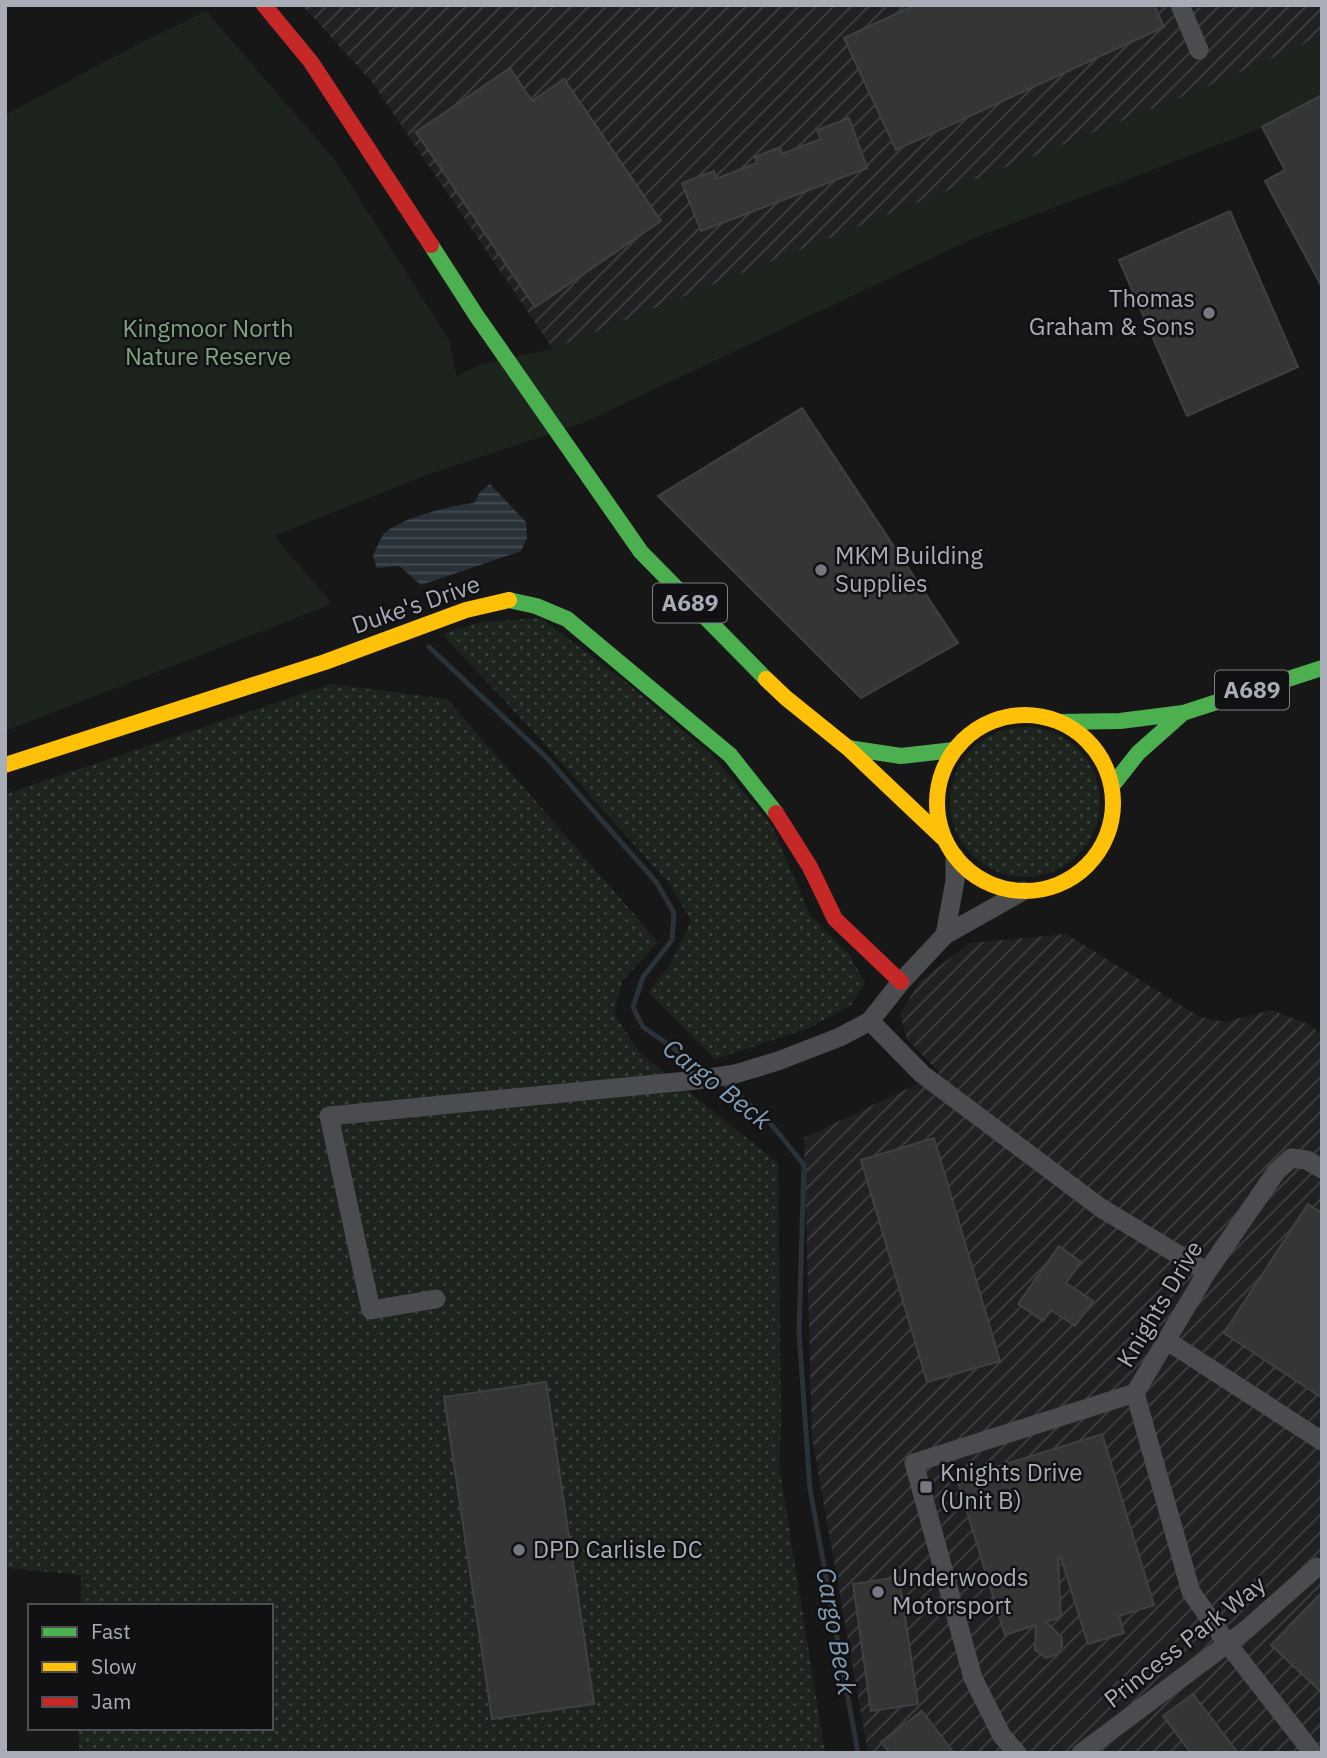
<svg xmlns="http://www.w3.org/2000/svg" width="1327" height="1758" viewBox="0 0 1327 1758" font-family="'IBM Plex Sans',sans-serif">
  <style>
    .industrial { fill: url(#industrial-furrows) }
    .grass { fill: url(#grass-dots) }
    .park { fill: #1d241e }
    .water { fill: url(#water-rules) }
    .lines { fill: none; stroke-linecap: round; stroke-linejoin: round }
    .stream { stroke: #2a3239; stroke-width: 5 }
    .building { fill: #353536; stroke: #3f4043; stroke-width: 2 }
    .street { stroke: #4b4c50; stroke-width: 19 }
    .fast { stroke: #4caf50; stroke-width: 16 }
    .slow { stroke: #ffc107; stroke-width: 16 }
    .jam { stroke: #c62828; stroke-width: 16 }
    .poi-dot { fill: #757880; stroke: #111113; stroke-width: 2.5 }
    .labels { text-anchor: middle; stroke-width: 5; stroke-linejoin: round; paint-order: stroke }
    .shield { fill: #111113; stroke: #7b7e86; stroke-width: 2 }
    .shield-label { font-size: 23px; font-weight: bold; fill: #a8adb8 }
    .poi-label { font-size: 24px; fill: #a8adb8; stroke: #111113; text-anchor: start }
    .park-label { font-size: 24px; fill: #7fa381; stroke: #111113 }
    .street-label { font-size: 24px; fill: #a8adb8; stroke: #111113 }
    .water-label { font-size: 26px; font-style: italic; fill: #7f9bb3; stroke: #111113 }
  </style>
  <defs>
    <pattern id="industrial-furrows" width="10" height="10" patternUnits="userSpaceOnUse" patternTransform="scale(1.75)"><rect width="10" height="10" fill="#212123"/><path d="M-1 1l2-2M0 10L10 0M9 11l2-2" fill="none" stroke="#3e3f41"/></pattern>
    <pattern id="grass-dots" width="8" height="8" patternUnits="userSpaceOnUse" patternTransform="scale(1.75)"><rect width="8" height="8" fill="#1d241e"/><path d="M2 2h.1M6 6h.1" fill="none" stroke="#3b413d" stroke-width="1.8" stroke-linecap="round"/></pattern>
    <pattern id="water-rules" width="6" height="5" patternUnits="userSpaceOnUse" patternTransform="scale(1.75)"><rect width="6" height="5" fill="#2a3239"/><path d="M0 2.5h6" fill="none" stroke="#464d54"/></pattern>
  </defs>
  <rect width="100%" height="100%" fill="#171717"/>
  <path class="industrial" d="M302,5H1322V36L1214,84L553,349L372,82Z
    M1066,934L1200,1017L1225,1022L1272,1010L1310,1025L1322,1035V1753H868L812,1438L804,1138L940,1073L907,1039L900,1014L920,981L970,943Z"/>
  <path class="grass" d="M541,618L623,680L711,754L771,824L810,915L849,954L865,983L851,1005L809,1028L715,1059L648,992L670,965L691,921L671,886L532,730L442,634L482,622Z
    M331,684L447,699L658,942L622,981L614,1014L640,1053L778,1163L781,1421L779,1465L825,1753H79V1728H271V1606H81V1575L5,1568V794Z
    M950 802a75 75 0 1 1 150 0a75 75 0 1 1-150 0Z"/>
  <path class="park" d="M206,11L335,160L449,340L457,376L482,364L553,349L1214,84L1322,36V95L1262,127L1236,138L979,236L585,422L426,475L274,536L332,604L5,731V115L138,44Z"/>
  <path class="water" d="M490,484L526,522L527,538L521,551L421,585L399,566L377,568L373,556C376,549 379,541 383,535C396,519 453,505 474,503L480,492Z"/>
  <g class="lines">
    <path class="stream" d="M429,647L547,758L657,883L674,913L672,940L643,977L633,1007L643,1027L708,1072
      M722,1082L767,1119L804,1165L799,1332L810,1489L858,1753"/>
  </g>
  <path class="building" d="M915,5H1154L1164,27L896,150L844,38Z
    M510,68L532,101L564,79L661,221L535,307L416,132Z
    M1322,95V287L1265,181L1285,170L1262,127Z
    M849,118L867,168L701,231L682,183L714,171L716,179L757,163L755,157L780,147L782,154L821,139L817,130Z
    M1230,211L1298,367L1187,416L1119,260Z
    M802,408L958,643L861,698L658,496Z
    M934,1138L1000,1361L927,1382L861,1160Z
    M1308,1204L1322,1213V1398L1224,1333Z
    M1059,1246L1081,1262L1066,1283L1093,1301L1075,1326L1051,1310L1043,1321L1018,1304Z
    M546,1382L594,1704L492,1719L444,1397Z
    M1102,1434L1154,1605L1119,1616L1124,1633L1088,1644L1061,1558H1058L1061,1617L1046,1622L1062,1638V1646L1058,1654L1046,1658L1035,1650L1036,1625L1005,1635L957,1479Z
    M899,1577L918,1704L871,1711L853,1584Z
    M1322,1592V1693L1271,1645Z
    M1193,1694L1238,1753H1191L1163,1716Z
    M922,1711L954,1753H890L881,1742Z"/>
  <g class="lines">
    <path class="street" d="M1180,5L1199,50
      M945,935L955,881V857
      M870,1021L922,1074L1101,1208L1207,1272
      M436,1299L371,1310L329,1116L697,1080L735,1074L778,1061L840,1037L870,1021L901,982L945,935L1023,891
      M1166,1340L1322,1441
      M1135,1393L1191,1592L1227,1643L1313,1753
      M1017,1753L1002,1736L973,1678L914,1463L1135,1393L1207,1272L1276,1172L1291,1158L1307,1160L1322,1169
      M1081,1753L1247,1629L1317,1567"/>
    <path class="fast" d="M431,245L476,315L641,552L766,679
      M509,600L536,606L567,619L730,755L776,813
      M1060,722L1120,721L1183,713L1322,668
      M848,748L901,756L954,750
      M1112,786L1138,753L1183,713"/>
    <path class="slow" d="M766,679L786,698L848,748L944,839
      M937 803a88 88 0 1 1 176 0a88 88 0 1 1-176 0Z
      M5,765L325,662L466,610L509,600"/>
    <path class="jam" d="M264,5L311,62L431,245
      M776,813L810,867L835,919L901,982"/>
  </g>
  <g class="poi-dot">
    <circle cx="1209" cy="313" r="7"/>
    <circle cx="821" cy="570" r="7"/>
    <rect x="919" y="1480" width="14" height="14" rx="3.5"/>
    <circle cx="519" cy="1550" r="7"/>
    <circle cx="878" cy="1592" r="7"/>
  </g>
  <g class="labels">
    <g class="shield">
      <rect x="653" y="583.5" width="74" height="39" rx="5"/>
      <rect x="1215" y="670.5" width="74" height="39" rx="5"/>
    </g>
    <g class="shield-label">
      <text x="690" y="611">A689</text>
      <text x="1252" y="698">A689</text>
    </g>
    <g class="poi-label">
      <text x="1195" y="307" text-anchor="end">Thomas<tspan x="1195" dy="28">Graham &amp; Sons</tspan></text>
      <text x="835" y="564">MKM Building<tspan x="835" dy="28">Supplies</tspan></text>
      <text x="940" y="1481">Knights Drive<tspan x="940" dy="28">(Unit B)</tspan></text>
      <text x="533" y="1558">DPD Carlisle DC</text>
      <text x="892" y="1586">Underwoods<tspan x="892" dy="28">Motorsport</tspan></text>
    </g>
    <g class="park-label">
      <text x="208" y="337">Kingmoor North<tspan x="208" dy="28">Nature Reserve</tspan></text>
    </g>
    <g class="street-label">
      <text transform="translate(416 605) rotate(-19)" y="8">Duke's Drive</text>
      <text transform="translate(1160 1304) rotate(-59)" y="8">Knights Drive</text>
      <text transform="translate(1185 1642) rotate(-38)" y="8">Princess Park Way</text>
    </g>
    <g class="water-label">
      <text transform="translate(717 1084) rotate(38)" y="9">Cargo Beck</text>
      <text transform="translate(836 1631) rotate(80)" y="9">Cargo Beck</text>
    </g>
  </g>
  <rect width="1327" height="1758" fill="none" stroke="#a8adb8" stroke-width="14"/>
  <rect x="28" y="1604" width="245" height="126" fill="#111113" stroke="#4d4f55" stroke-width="2"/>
  <rect x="42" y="1627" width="35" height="10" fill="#4caf50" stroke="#4d4f55" stroke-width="2"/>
  <text x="91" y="1639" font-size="21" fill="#a8adb8">Fast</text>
  <rect x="42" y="1662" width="35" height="10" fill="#ffc107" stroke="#4d4f55" stroke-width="2"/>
  <text x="91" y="1674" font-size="21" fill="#a8adb8">Slow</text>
  <rect x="42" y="1697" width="35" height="10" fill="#c62828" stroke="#4d4f55" stroke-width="2"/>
  <text x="91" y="1709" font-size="21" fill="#a8adb8">Jam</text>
</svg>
